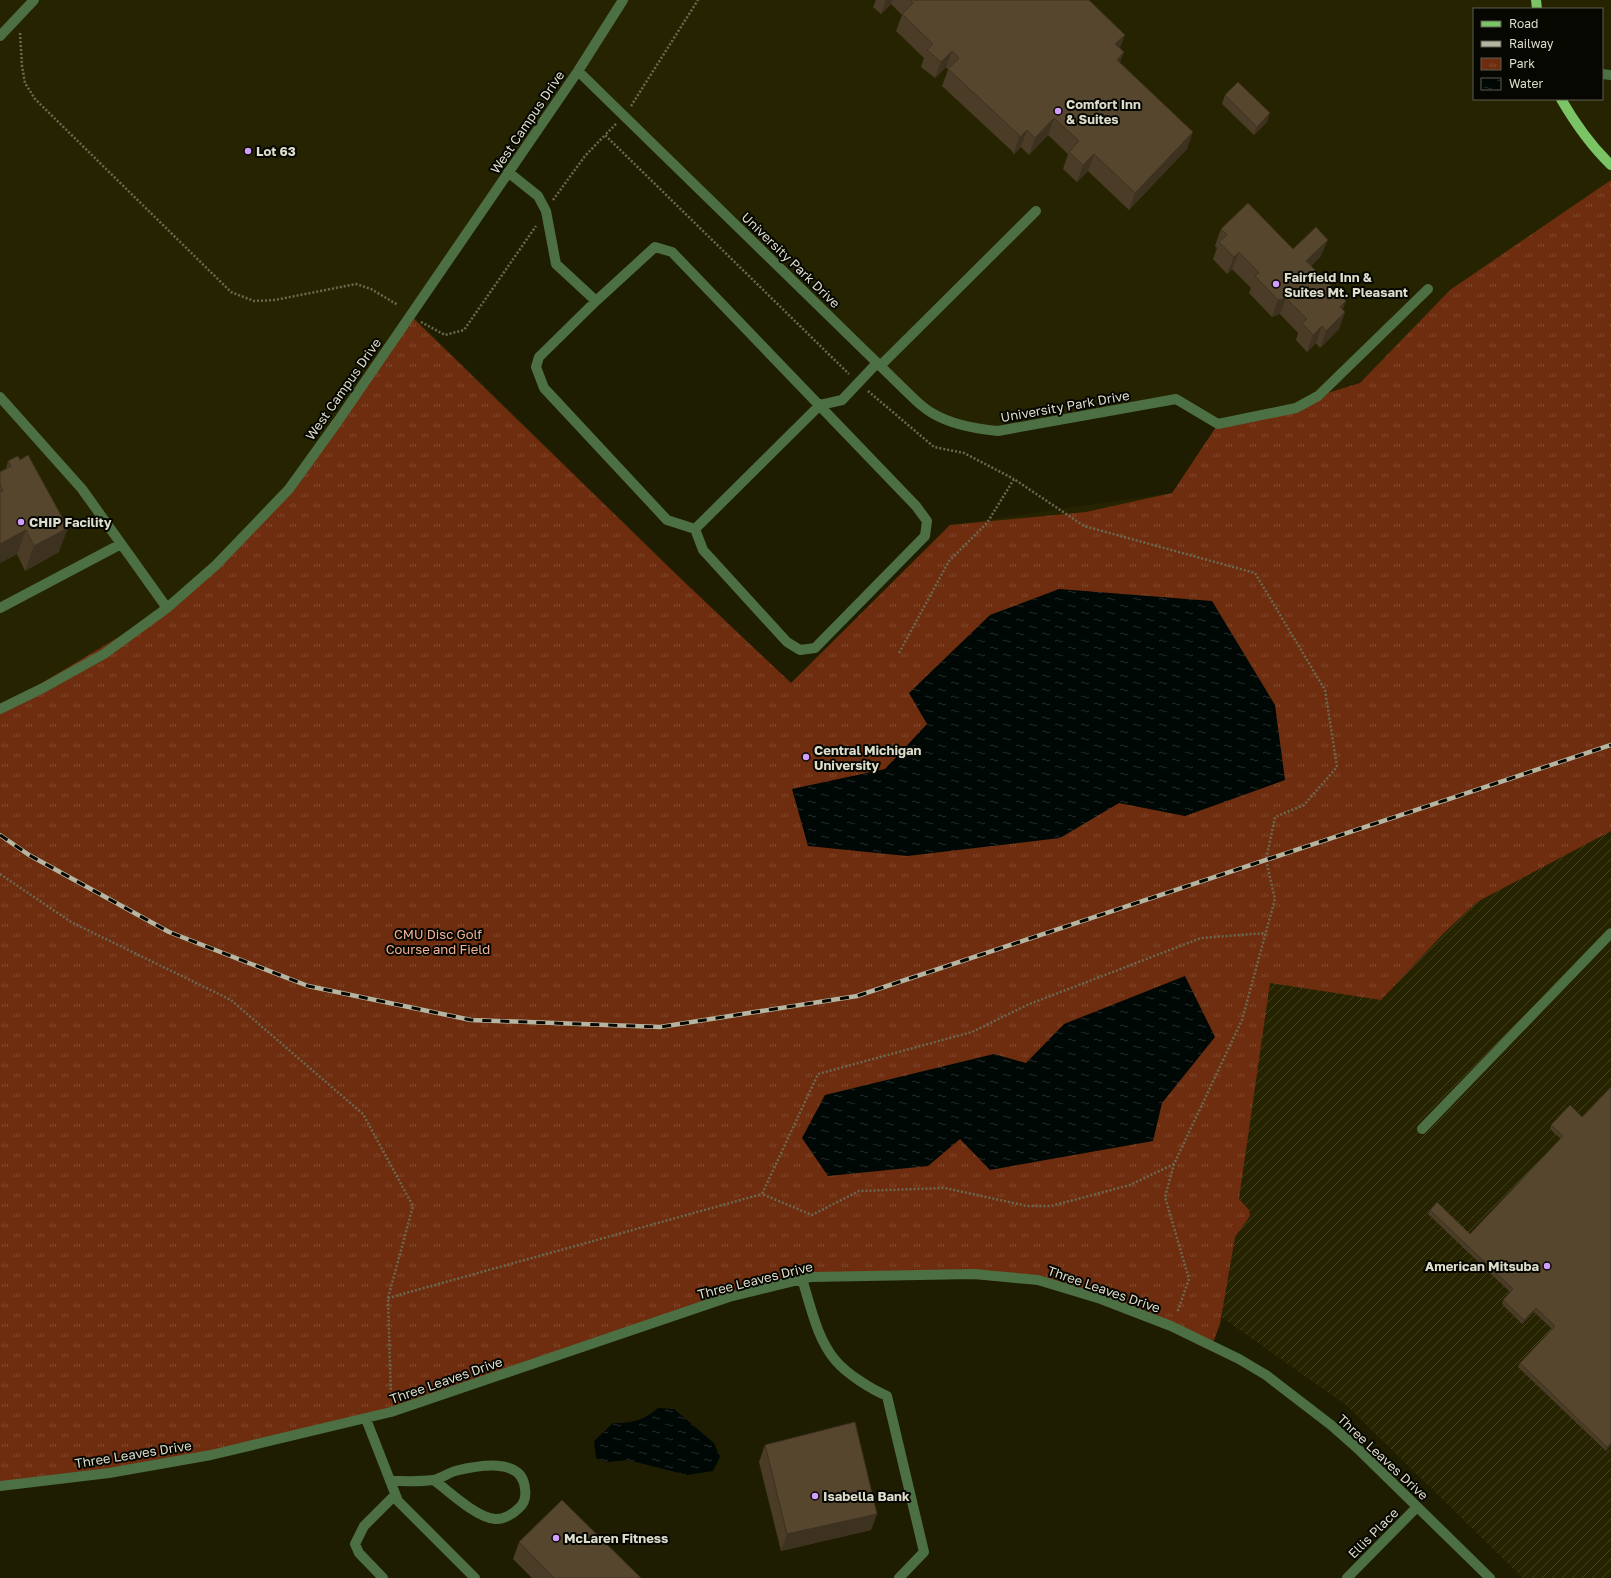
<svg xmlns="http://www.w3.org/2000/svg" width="1611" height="1578" viewBox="0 0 1611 1578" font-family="'Golos Text',sans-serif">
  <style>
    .built { fill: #262400; fill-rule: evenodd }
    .industrial { fill: url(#industrial-furrows) }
    .park { fill: url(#park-tufts) }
    .water { fill: url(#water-ripples) }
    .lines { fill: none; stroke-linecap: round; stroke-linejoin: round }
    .path { stroke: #6a6952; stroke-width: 2.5; stroke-dasharray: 2 2; stroke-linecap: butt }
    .minor { stroke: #4c6f43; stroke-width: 10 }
    .major { stroke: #7bc466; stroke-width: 10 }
    .rail-casing { stroke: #b5b5a2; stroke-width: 4.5 }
    .rail { stroke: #070701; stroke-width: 3; stroke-dasharray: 9; stroke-linecap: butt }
    .wall { fill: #4b3c28 }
    .shaded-wall { fill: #3d3120 }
    .building { fill: #57462e; stroke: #3d3120 }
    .poi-dot { fill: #d19dfe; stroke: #070701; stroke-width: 1.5 }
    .labels { text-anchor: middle; stroke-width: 4; stroke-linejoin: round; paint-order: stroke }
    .poi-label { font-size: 13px; font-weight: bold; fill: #ddddcd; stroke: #070701; text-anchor: start }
    .street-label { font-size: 13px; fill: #ddddcd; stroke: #070701 }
    .park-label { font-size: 13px; fill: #f3b297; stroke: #070701 }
  </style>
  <defs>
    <pattern id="industrial-furrows" width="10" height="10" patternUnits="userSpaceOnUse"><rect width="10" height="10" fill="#262400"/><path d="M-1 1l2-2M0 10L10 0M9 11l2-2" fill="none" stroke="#454324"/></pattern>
    <pattern id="park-tufts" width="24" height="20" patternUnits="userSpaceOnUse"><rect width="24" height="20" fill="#6d2d0e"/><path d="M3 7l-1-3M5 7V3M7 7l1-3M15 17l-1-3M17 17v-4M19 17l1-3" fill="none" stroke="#814b30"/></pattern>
    <pattern id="water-ripples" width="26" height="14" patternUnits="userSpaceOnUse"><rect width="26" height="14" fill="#000805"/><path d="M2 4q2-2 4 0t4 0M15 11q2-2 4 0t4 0" fill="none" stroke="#252c28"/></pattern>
  </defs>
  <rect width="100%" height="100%" fill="#1e1d02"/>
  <path class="built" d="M0,0H1611V831L1235,1237L1220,1324L1038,1280L811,1277L0,1485ZM1474,9H1602V99H1474ZM578,71L931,413L998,431L1176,399L1218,424L1172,493L950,525L791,683L677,575L411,314Z"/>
  <path class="industrial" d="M1611,764V1578H1523L1346,1405L1200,1302L1282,906Z"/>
  <path class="park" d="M1611,180V831L1477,902L1444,933L1381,1000L1270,983L1239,1199L1249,1210L1250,1216L1235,1237L1220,1324L1212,1345L1038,1280L811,1277L729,1297L391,1412L211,1455L0,1485V708L167,608L278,500L410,315L677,575L791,683L950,525L1086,512L1172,493L1218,424L1296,408L1318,396L1360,383L1450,290Z"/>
  <path class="water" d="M1059,589L1212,601L1275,705L1285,780L1185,816L1119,803L1060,838L907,856L808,846L792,789L885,769L927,724L909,693L990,615Z
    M1185,976L1215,1037L1162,1103L1153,1141L990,1170L960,1139L928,1166L828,1176L802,1138L825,1095L994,1054L1026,1063L1064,1024Z
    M658,1408L674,1409L714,1443L720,1457L713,1471L687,1475L628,1460L607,1462L596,1458L594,1441L613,1423C632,1423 643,1421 658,1408Z"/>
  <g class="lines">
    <path class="path" d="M20,33L22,66L25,83L35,99L231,292L254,301L275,300L356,284L371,289L398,305
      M631,106L698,0
      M616,124L605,135L849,374
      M553,200L585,156L605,135
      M421,322L445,335L464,330L536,226
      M868,391L934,447L964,453L1014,479
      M899,653L949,561L987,523L1014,479L1084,526L1255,573L1325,690L1337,767L1304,805L1275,817L1266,860L1275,899L1242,1020L1174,1164L1165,1197L1189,1279L1177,1313
      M0,874L71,922L231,1000L363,1114L413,1206L388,1298L391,1399
      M1174,1164L1130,1185L1051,1206H1027L945,1188L859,1191L812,1215L762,1194L818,1074L972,1032L1027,1005L1201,938L1266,933
      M388,1298L762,1194"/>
    <path class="minor" d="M0,36L34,0
      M578,71L908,393C915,400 923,408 932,413C952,425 976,429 998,431L1176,399L1218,424L1296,408L1318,396L1428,289
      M1602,74L1611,75
      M508,172L538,196L546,211L556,264L596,301L539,357L536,367L544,388L667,520L695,529L820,405L842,400L877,363
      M596,301L655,247L672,252L916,506L927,521L925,536L815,648L800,650L787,642L703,550L695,529
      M880,366L1036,211
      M0,397L82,489L167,608
      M0,608L121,544
      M0,709L43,688L104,654L167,608L216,565L289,489L338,421L578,71L623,0
      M1422,1129L1611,933
      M802,1279C811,1307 817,1339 836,1361C847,1374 871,1389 887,1396L924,1552L899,1578
      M366,1419L398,1501L475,1578
      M390,1481C404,1481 419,1482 433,1480C440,1479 448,1473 455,1471C476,1466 523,1456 525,1489C526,1496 525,1503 519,1508C513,1514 503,1520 495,1519C477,1518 448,1491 434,1480
      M0,1486L109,1473L211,1455L391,1412L729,1297L811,1277L974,1274L1038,1280L1101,1299L1171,1326L1239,1359L1266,1375L1331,1425L1357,1448L1490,1578
      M383,1578L359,1553L355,1544L364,1526L395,1495
      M1347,1578L1417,1507"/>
    <path class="major" d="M1536,0L1537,9
      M1561,99C1575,123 1591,146 1611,165"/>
    <g class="rail-casing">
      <path id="rail" d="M0,835L29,855L169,932L308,986L471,1020L660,1027L857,996L1611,745"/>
    </g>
    <use href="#rail" class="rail"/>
  </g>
  <path class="wall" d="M876,0H1089L1120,49V63L1187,149L1129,210L1088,171L1077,182L1063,169L1068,154L1048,135L1029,155L1021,147L1013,155V152L942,86L948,70L946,67L935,78L921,67L924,58L896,31L902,15L891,4L881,14L873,7Z
    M1225,95L1267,122L1254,135L1222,104Z
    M1221,229L1321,256L1311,266L1343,310L1345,312L1339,329L1320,348L1316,343L1307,352L1296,340L1298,333L1280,314L1272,317L1249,293L1251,288L1232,269L1227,274L1213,259L1217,248L1215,246Z
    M8,461L59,552L25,571L17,554L0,563V472L6,469Z
    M1611,1087V1445L1606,1451L1518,1367L1520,1363L1552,1329L1534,1312L1522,1324L1502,1304L1503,1300L1510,1292L1428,1214L1430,1210L1470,1234L1561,1139L1550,1129L1551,1125L1582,1117Z
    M765,1445L877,1514L871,1530L781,1551L759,1462Z
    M519,1542L641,1578H532L513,1559Z"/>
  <path class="shaded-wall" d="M886,0H892L891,4L881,14Z
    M1125,35L1119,51L1115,44Z
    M952,51L946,67L935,78L941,62Z
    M1124,52L1118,69L1117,60Z
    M1270,113L1267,122L1254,135L1257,127Z
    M1054,118L1048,135L1029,155L1035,138Z
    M1027,130L1021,147L1013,155L1019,138Z
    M1193,132L1187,149L1129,210L1135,193Z
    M1094,154L1088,171L1077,182L1083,165Z
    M1328,240L1321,256L1300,278L1306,261Z
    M1239,252L1232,269L1227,274L1234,257Z
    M1286,298L1280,314L1272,317L1278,300Z
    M1346,301L1340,318L1345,312L1339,329L1320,348L1326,331L1340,307Z
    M1322,326L1316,343L1307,352L1313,335Z
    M68,528L59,552L25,571L34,546Z
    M26,530L17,554L0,563V544Z
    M1536,1308L1534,1312L1522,1324L1524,1320Z
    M1611,1443V1445L1606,1451L1607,1447Z
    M877,1514L871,1530L781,1551L787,1534Z"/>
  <path class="building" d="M910,0H1089L1125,35L1115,44L1124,52L1117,60L1193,132L1135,193L1094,154L1083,165L1069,152L1079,141L1054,118L1035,138L1027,130L1019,138V135L948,69L959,58L952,51L941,62L927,50L933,44L902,14L913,3Z
    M1238,82L1270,113L1257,127L1225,95Z
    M1248,203L1293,249L1316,227L1328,240L1306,261L1346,301L1340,307L1345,312L1326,331L1322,326L1313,335L1302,323L1307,319L1286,298L1278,300L1255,276L1259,273L1239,252L1234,257L1219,242L1227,235L1221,229Z
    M28,455L68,528L34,546L26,530L0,544V492L3,491L0,484V472L11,466L8,461L18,456L20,460Z
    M1611,1087V1443L1607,1447L1520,1363L1555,1326L1536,1308L1524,1320L1503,1300L1513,1289L1430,1210L1437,1202L1470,1234L1563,1136L1551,1125L1570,1105L1582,1117Z
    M855,1422L877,1514L787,1534L765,1445Z
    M562,1500L641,1578H554L519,1542Z"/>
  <g class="poi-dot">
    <circle cx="1058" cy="111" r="4"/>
    <circle cx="248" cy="151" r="4"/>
    <circle cx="1276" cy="284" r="4"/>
    <circle cx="21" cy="522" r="4"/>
    <circle cx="806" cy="757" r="4"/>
    <circle cx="1547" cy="1266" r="4"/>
    <circle cx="815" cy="1496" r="4"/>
    <circle cx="556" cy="1538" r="4"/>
  </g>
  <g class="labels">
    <g class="poi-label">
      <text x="1066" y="109">Comfort Inn<tspan x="1066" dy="15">&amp; Suites</tspan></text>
      <text x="256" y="156">Lot 63</text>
      <text x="1284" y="282">Fairfield Inn &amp;<tspan x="1284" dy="15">Suites Mt. Pleasant</tspan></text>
      <text x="29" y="527">CHIP Facility</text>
      <text x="814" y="755">Central Michigan<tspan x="814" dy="15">University</tspan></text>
      <text x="1539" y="1271" text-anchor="end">American Mitsuba</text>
      <text x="823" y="1501">Isabella Bank</text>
      <text x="564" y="1543">McLaren Fitness</text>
    </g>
    <g class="street-label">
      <text transform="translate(527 122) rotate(-56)" y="5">West Campus Drive</text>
      <text transform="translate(791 260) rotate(44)" y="5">University Park Drive</text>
      <text transform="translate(343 389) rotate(-55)" y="5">West Campus Drive</text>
      <text transform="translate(1065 406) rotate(-10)" y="5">University Park Drive</text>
      <text transform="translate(755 1280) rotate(-14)" y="5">Three Leaves Drive</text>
      <text transform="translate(1104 1289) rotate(19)" y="5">Three Leaves Drive</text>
      <text transform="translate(446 1380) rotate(-19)" y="5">Three Leaves Drive</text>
      <text transform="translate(133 1454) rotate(-9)" y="5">Three Leaves Drive</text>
      <text transform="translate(1383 1457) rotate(43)" y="5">Three Leaves Drive</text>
      <text transform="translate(1373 1533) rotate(-45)" y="5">Ellis Place</text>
    </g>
    <g class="park-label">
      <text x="438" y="939">CMU Disc Golf<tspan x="438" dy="15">Course and Field</tspan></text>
    </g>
  </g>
  <rect x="1473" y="8" width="130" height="92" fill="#070701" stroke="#5d5d53"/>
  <rect x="1481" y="21" width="20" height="6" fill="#7bc466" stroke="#5d5d53"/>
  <text x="1509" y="28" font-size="12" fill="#ddddcd">Road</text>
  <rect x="1481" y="41" width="20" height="6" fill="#b5b5a2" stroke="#5d5d53"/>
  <text x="1509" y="48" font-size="12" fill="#ddddcd">Railway</text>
  <rect x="1481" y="58" width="20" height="12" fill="url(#park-tufts)" stroke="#5d5d53"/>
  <text x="1509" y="68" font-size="12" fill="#ddddcd">Park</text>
  <rect x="1481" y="78" width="20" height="12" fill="url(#water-ripples)" stroke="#5d5d53"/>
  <text x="1509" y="88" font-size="12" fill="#ddddcd">Water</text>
</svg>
